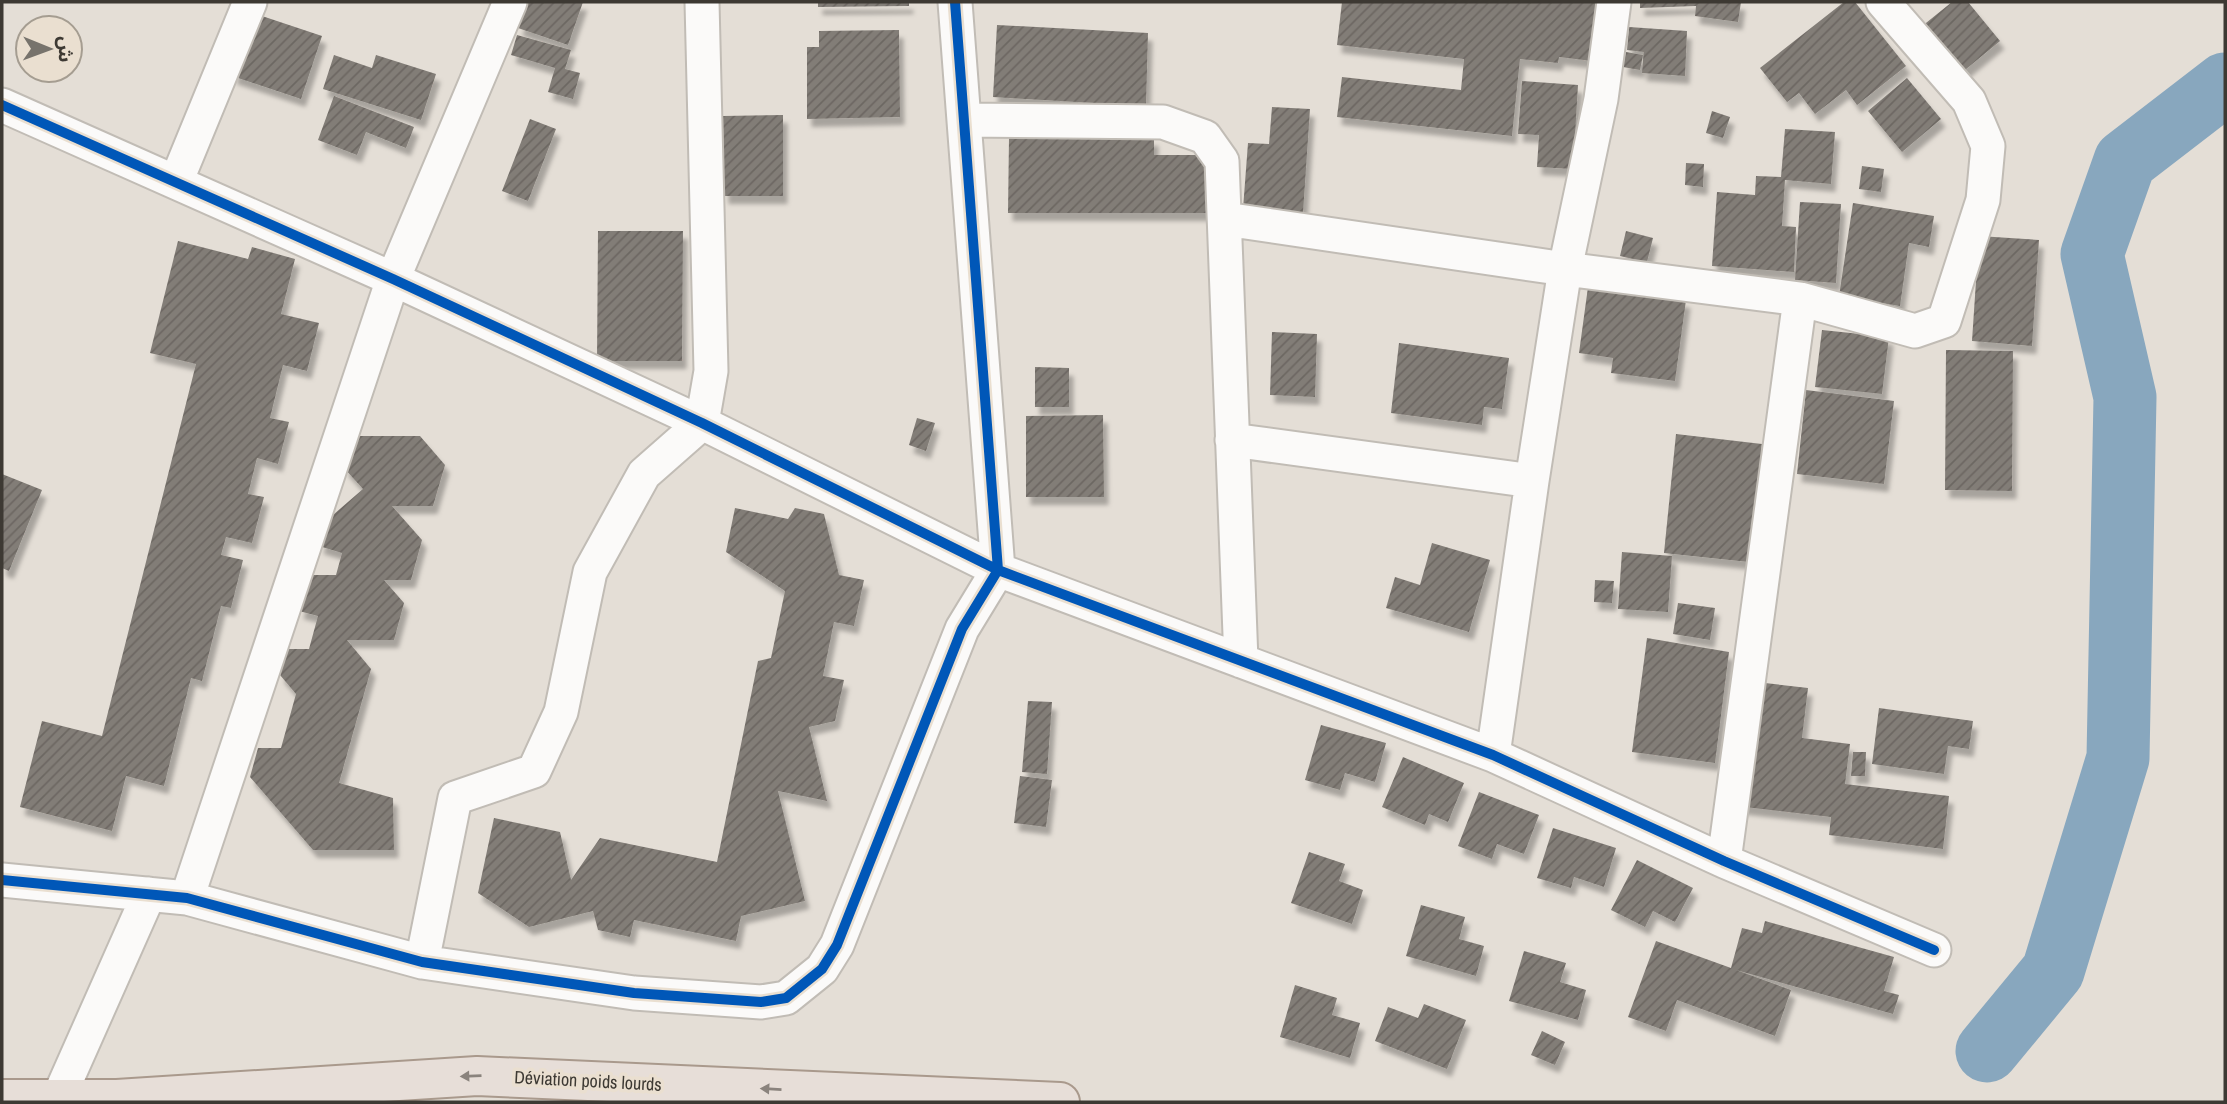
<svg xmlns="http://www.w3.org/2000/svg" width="2227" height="1104" viewBox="0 0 2227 1104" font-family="'Archivo Narrow','Noto Sans Arabic',sans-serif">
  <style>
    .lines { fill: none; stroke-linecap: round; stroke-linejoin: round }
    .river { stroke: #88a7be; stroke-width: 63 }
    .building { fill: url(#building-hatch); filter: url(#shadow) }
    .minor-casing { stroke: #c1bcb5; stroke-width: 37 }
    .primary-casing { stroke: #a9998c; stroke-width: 42 }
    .minor { stroke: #fbfaf9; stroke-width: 33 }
    .primary { stroke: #e7ded8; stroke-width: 38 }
    .cycleway-casing { stroke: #eadfd0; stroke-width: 15 }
    .cycleway { stroke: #0057b8; stroke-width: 10 }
    .oneway { fill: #8a837d }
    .labels { text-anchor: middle; stroke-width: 7; stroke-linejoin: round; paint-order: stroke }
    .street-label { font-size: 18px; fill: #3d3933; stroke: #eadfd0 }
  </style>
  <defs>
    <pattern id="building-hatch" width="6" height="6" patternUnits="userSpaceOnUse" patternTransform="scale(1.75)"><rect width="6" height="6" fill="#827d77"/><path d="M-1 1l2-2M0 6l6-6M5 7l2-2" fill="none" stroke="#6c6762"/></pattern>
    <filter id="shadow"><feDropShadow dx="4.5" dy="8" stdDeviation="2" flood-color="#0004"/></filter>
  </defs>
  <rect width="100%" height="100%" fill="#e4ded6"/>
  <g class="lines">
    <path class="river" d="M1987,1051L2053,971L2118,758L2125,397L2092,254L2125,161L2225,84"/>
  </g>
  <path class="building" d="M527,2H583L568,45L518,28Z
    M818,2H909V6L818,7Z
    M1342,2H1607L1600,62L1559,57L1558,63L1520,59L1512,136L1337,117L1342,77L1461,90L1464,59L1337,45Z
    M1640,2H1741L1738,22L1695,16L1696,6L1640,8Z
    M1844,2H1855L1906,66L1857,105L1846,90L1815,114L1799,93L1787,102L1760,68Z
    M1952,2H1968L2000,41L1960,74L1921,27Z
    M253,13L322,36L301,99L232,76Z
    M997,25L1148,33L1146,106L993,97Z
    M1629,27L1687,31L1685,76L1642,73L1644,48V52L1627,50Z
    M899,30L900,117L807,119V47H819V31Z
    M517,35L571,50L565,69L580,73L573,99L548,92L555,68L511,55Z
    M1626,52L1643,55L1640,70L1623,67Z
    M334,55L372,68L376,55L436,74L421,120L323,89Z
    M1907,78L1941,119L1902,152L1868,111Z
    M1522,81L1578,85L1573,169L1537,167L1539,135L1518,134Z
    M334,96L414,127L406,148L366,132L357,155L318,140Z
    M1272,107L1310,109L1303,213L1243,209L1248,143L1269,144Z
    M1712,111L1730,117L1723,138L1706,133Z
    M783,115V196H724L723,116Z
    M530,119L556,129L528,201L502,191Z
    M1785,129L1835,132L1831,184L1785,180L1782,226L1796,227L1794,272L1712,266L1717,192L1755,195L1756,176L1781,177Z
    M1009,138H1154V155H1207V213H1008Z
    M1686,163L1704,164L1703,187L1685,185Z
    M1862,166L1884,169L1881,192L1859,189Z
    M1800,202L1841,204L1836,283L1795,280Z
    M1853,203L1934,216L1929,247L1909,243L1900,306L1839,296Z
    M598,231H683L682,361H597Z
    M1626,231L1653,238L1647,262L1620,256Z
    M1979,236L2039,240L2032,346L1972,341Z
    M178,241L248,259L252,247L295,259L281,314L319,323L307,371L283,365L270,418L289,422L278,464L257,458L248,494L264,497L252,543L226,537L221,555L243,560L231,608L221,606L202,681L191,678L164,786L126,776L112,831L20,807L42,721L102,736L196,364L150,353Z
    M1588,287L1686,300L1675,381L1611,373L1613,358L1579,353Z
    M1822,330L1889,337L1882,394L1815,387Z
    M1272,332L1317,334L1315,397L1270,395Z
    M1399,343L1509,358L1502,409L1484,407L1482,425L1391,413Z
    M1946,350L2013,351L2012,491L1945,490Z
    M1035,367L1069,368V407H1035Z
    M1806,390L1894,401L1884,484L1797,474Z
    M1103,415L1104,497H1026V416Z
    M917,418L935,423L926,451L909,445Z
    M1676,434L1762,444L1749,562L1664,553Z
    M354,436H420L445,465L433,506H392L422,540L411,580H384L404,603L394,640H347L371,669L339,783L393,798L394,850H313L250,777L258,748H281L296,694L280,675L287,649H309L318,616L299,611L309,575H336L342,553L319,546L326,521L363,489L344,468Z
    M2,474L42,490L9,571L2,568Z
    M735,508L788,519L795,508L824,514L839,575L864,580L854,626L834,622L823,676L844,680L835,721L809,727L827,801L778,791L805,901L741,916L736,941L634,920L630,937L598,930L593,911L529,927L478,893L494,818L560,832L571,880L600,838L717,862L758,661L771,658L785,591L726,552Z
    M1432,543L1490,560L1469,632L1386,608L1395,577L1420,585Z
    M1622,552L1672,556L1668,612L1618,609Z
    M1595,580L1614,581L1612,603L1594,602Z
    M1678,603L1715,608L1710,640L1673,634Z
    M1647,638L1729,652L1715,763L1632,752Z
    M1756,682L1808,688L1802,738L1850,744L1845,784L1949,796L1943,849L1829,835L1831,817L1736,806Z
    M1028,701L1052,702L1047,774L1022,772Z
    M1879,708L1973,721L1969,749L1948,746L1944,774L1872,764Z
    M1321,725L1386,743L1375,782L1345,773L1340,790L1305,780Z
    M1853,752H1866L1865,776H1851Z
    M1403,757L1464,783L1448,822L1429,814L1425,825L1382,807Z
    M1020,776L1052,780L1046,827L1014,823Z
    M1479,792L1539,815L1524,854L1497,844L1492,859L1458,846Z
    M1553,828L1616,848L1604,887L1574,877L1571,888L1537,878Z
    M1309,852L1345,864L1339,881L1363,890L1352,924L1291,903Z
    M1637,860L1693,888L1675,922L1653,911L1645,927L1611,910Z
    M1421,905L1465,917L1459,939L1484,946L1476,976L1406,956Z
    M1765,921L1894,957L1884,991L1899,995L1893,1014L1736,970L1791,990L1775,1036L1677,1000L1666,1031L1628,1017L1656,941L1731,968L1742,928L1762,933Z
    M1524,951L1566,963L1560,982L1586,990L1578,1020L1509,1001Z
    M1295,985L1337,998L1332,1015L1360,1023L1350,1058L1280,1037Z
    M1424,1004L1466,1020L1447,1069L1375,1041L1388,1007L1418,1018Z
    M1542,1031L1565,1042L1555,1065L1531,1055Z"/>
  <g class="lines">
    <g class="minor-casing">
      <path id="minor" d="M2,105L393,279L702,423L998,570L1493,755L1724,861L1934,950
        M964,120L1163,122L1205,137L1222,161L1241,661
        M176,182L250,2
        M1225,219L1565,269L1800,299L1915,331L1944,321L1983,200L1988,146L1969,101L1883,2
        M1232,440L1532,481
        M1493,755L1532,481L1565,269L1601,99L1614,2
        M1724,861L1800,299
        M2,880L187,898L422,962L634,993L761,1002L786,998L822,969L837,945L962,629L998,570L955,2
        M187,898L393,279L510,2
        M422,962L455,798L534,771L561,712L590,572L644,474L702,423L711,371L702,2
        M58,1099L149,894"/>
    </g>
    <g class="primary-casing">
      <path id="primary" d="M2,1099H117L477,1076L1060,1102"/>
    </g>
    <use href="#minor" class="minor"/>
    <use href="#primary" class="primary"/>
    <g class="cycleway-casing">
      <path id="cycleway" d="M2,105L393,279L702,423L998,570L1493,755L1724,861L1934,950
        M2,880L187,898L422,962L634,993L761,1002L786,998L822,969L837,945L962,629L998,570L955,2"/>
    </g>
    <use href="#cycleway" class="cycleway"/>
  </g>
  <defs><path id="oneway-solid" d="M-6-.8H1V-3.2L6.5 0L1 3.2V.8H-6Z" transform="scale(1.75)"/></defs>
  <g class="oneway">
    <use href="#oneway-solid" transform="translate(471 1076) rotate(178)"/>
    <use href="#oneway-solid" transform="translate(771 1089) rotate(-177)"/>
  </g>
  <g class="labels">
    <g class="street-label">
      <text transform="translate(588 1081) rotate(3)" y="6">Déviation poids lourds</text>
    </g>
  </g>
  <rect width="2227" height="1104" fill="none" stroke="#3d3933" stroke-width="7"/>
  <g transform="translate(49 49) rotate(91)"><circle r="33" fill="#eadfd0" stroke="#a59d91" stroke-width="2"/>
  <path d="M0-5L12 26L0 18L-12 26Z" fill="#77736c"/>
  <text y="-10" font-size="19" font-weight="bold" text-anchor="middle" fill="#3d3933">ش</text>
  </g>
</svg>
